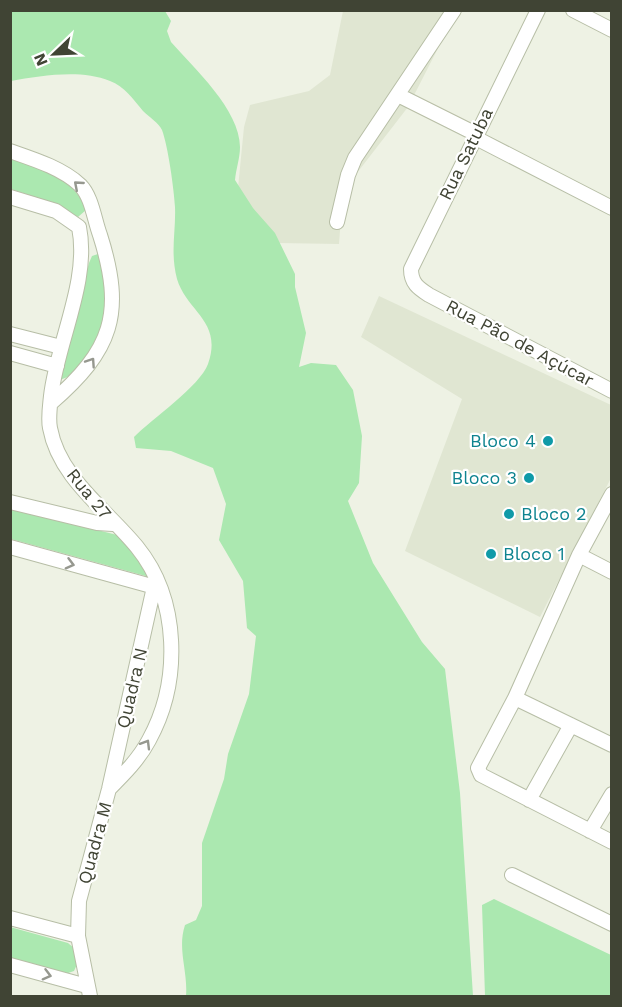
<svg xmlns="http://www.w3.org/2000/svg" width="622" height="1007" viewBox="0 0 622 1007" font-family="'Work Sans',sans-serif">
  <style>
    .residential { fill: #e0e6d2 }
    .green { fill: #abe8b0 }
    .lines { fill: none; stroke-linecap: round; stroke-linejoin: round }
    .minor-casing { stroke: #b7bea6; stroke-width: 16 }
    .minor { stroke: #fff; stroke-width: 14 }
    .oneway { stroke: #96988f }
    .culture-dot { fill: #0f9aa8; stroke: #fff; stroke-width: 2 }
    .labels { text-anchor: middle; stroke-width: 4.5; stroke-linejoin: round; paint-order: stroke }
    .street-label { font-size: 18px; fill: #404434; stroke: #fff }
    .culture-label { font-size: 18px; fill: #0d838f; stroke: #fff; text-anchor: end }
  </style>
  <rect width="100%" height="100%" fill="#eef2e4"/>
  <path class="residential" d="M343,11H457L408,107L343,191L339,244L277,243L237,198L244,127L250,105L309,91L330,75Z
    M379,296L611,405V478L540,617L405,551L462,399L361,337Z"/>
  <path class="green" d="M11,10L165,11L171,21L167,31L171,42C194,68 240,110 240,147C240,158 236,169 235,180L253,208L275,233L295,274V287L306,333L299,367L311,363L336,365L353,390L362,436L359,483L348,501L373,563L422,642L445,669L460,793L473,996H186C188,971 177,949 185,925L196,920L202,906V843L224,779L228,754L249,694L256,636L247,628L243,581L219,540L226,504L213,468L171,451L136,448L134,437C152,419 200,386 208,364C223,321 187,312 177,279C170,252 176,232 175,207C174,189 168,146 162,130C159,123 149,117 143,111C134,100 124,86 110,81C80,69 41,76 11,81Z
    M10,158C39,169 75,177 86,210L78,217L41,199L11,189Z
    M98,254C123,280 97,375 58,380L89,263L92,256Z
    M10,508L121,536L153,578L11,539Z
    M494,899L611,955V996H485L482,905Z
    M10,927L68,943L75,949L78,962L74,971L65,974L11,959Z"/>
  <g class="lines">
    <g class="minor-casing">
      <path id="minor" d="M538,10L411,269C411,283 418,288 429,295L612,391
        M573,10L612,30
        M398,95L476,134
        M474,137L612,208
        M10,151C33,159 62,168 80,185C92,197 94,219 100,235C125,314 112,350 51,403
        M10,197L56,211L79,227C90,281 57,342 51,396C50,406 48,418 50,428C59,478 107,510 137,547C180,600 181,682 149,740C139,759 124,774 109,789
        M337,222L348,175L355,158L454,10
        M10,334L61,347
        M10,353L57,366
        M612,494L579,555L515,698L478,768L481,775L612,842
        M10,502L97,523L113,524
        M10,547L155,587L160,593
        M579,555L612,572
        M515,698L612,745
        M529,800L571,725
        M590,831L612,794
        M512,875L612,924
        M10,918L78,936
        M10,965L83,985
        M90,996L78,936L79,901L109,789L156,578"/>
    </g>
    <use href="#minor" class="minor"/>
  </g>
  <defs><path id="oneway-chevron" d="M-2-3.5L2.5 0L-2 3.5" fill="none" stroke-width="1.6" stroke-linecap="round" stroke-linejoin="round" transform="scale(1.5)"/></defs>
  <g class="oneway">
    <use href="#oneway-chevron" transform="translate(78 185) rotate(-139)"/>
    <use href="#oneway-chevron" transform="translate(91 362) rotate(-56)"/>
    <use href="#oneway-chevron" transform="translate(70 564) rotate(15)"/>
    <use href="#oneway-chevron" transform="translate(146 744) rotate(-59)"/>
    <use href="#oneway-chevron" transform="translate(47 975) rotate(15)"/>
  </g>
  <g class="culture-dot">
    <circle cx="548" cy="441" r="6"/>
    <circle cx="529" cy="478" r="6"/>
    <circle cx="509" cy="514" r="6"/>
    <circle cx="491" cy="554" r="6"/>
  </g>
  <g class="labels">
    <g class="street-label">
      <text transform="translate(466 154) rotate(-64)" y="6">Rua Satuba</text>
      <text transform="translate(520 343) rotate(28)" y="6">Rua Pão de Açúcar</text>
      <text transform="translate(89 494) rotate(51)" y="6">Rua 27</text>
      <text transform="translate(132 688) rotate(-77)" y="6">Quadra N</text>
      <text transform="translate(95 843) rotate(-75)" y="6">Quadra M</text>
    </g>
    <g class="culture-label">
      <text x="536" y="447">Bloco 4</text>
      <text x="517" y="484">Bloco 3</text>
      <text x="521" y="520" text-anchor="start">Bloco 2</text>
      <text x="503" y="560" text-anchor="start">Bloco 1</text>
    </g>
  </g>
  <rect width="622" height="1007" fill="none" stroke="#404434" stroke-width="24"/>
  <g transform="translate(54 54) rotate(247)" stroke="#ffffff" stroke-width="4.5" paint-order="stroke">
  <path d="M0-4.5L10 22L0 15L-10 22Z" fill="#404434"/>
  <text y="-9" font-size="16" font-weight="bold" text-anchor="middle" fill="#404434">N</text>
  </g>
</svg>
